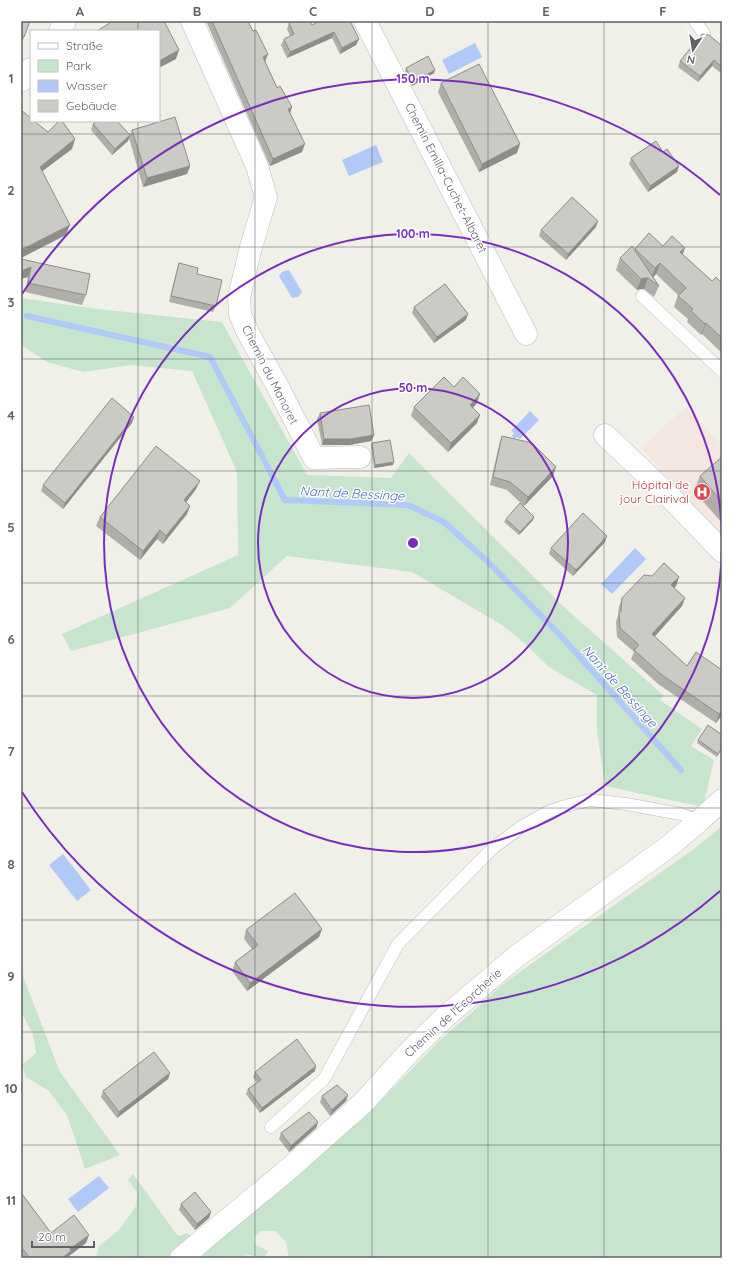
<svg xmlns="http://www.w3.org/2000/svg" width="743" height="1279" viewBox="0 0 743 1279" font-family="Quicksand,sans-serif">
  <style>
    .medical { fill: #f4e7e2 }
    .green { fill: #c7e5cd }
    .water { fill: #b0c9f8 }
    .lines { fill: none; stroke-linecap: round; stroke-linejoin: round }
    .stream { stroke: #b0c9f8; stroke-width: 6 }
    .lane-casing { stroke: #babbc0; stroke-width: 13 }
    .street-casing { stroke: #babbc0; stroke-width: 23 }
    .secondary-casing { stroke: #bbbcc2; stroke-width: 23 }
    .lane { stroke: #fff; stroke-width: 12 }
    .street { stroke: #fff; stroke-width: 22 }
    .secondary { stroke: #fff; stroke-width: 22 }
    .wall { fill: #afaea9 }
    .shaded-wall { fill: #8e8d89 }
    .building { fill: #cbcac4; stroke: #8e8d89 }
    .grid { fill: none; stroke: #5f6167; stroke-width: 1; stroke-opacity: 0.55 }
    .ring { fill: none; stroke: #7b2cbf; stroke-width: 2 }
    .labels { text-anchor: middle; stroke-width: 3; stroke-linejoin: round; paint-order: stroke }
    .street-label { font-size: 12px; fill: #5f6167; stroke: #fff }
    .health-label { font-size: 12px; fill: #be3a42; stroke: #fff; text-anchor: end }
    .water-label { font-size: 13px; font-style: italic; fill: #536fba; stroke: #fff }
    .centre { fill: #7b2cbf; stroke: #fff; stroke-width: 2 }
    .ring-label { font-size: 12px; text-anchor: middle; font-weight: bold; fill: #7b2cbf; stroke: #fff; stroke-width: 3; stroke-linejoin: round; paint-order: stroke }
    .neatline { fill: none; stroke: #5f6167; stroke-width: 1.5 }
    .grid-label { font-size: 13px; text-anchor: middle; font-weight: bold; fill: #5f6167 }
  </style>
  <rect width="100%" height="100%" fill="#f0f0e8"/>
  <path class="medical" d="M686,407L722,446V536L641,448Z"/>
  <path class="green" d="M21,298L97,309L222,322L307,475L391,478L409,453L564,607L663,695L660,700L702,729L691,746L714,760L703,807L605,786L597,731V695L549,667L523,642L502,625L412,572L287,556L230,608L71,651L62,634L238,555L237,472L192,371L131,365L83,372L47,362L21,345Z
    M722,826V1258H289L286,1242L275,1231H261L254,1238L256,1245L268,1251L264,1258L248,1255L238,1258H200L265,1199L368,1114L438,1042L507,981L691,851Z
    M21,971L60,1072L120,1155L85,1169L67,1115L49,1091L26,1077L22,1065L36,1053L33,1034L21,1012Z
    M133,1174L178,1236L187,1233L193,1238L166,1258H96L99,1246L118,1231L136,1206L137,1192L128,1180Z"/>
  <path class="water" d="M475,43L482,57L449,74L442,60Z
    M376,145L383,162L349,176L342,160Z
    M289,270L302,292L298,297L292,298L279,276L282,272Z
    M530,411L539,420L520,439L517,437L515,439L512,436L514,433L511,431Z
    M635,548L646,559L612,594L601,584Z
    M63,854L91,890L77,901L49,865Z
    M99,1176L109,1188L78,1212L68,1199Z"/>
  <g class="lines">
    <path class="stream" d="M27,316L210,357L285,500L408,505L444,522L486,560L561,636L681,770"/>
    <g class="lane-casing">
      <path id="lane" d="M695,21L704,34
        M642,296L722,371
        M271,1127L324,1079L398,944L493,848L521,827L550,811L569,805L590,800L626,804L681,814L699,821"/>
    </g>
    <g class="street-casing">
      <path id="street" d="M192,21L257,166L266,197L251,247L239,297L240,314L247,331L278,387L314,458L360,457
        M365,21L526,334
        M605,435L666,493L722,551
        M181,1258L284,1173L363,1103L410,1051L445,1017L517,956L668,847L699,821L722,800"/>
    </g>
    <g class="secondary-casing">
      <path id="secondary" d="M60,31L65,21
        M21,81L31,69"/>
    </g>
    <use href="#lane" class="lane"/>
    <use href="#street" class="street"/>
    <use href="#secondary" class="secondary"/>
  </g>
  <path class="wall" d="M21,21H30L23,40L21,39Z
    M206,21H248L265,62L290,113L302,152L270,166Z
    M289,23L312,25L359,39L356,45L340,54L332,38L287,58L281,45L284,39L290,36L287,29Z
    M722,46V74L712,66L698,82L678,67L680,61Z
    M406,68L435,70L434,73L412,86L405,71Z
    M441,83L517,153L479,172L438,92Z
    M93,124L130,135L128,141L112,155L91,130Z
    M132,130L190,166L187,174L143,187L129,138Z
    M663,152L679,166L677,172L648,192L629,164L631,158Z
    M596,227L566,260L539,236L541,230Z
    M663,246L682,254L712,281L722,284V353L702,334L701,335L687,322L688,319L674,307L678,295L656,274L653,277L659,286L654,297L644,289H640L637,290L616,270L620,258L635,249Z
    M21,259L86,295L82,305L25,292L28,277L21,279Z
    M179,263L197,274L216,306L213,312L169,302L177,269Z
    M414,307L466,320L434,343L412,313Z
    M454,387L477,403L473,408L477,423L448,452L411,416L414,407Z
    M320,413L374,435L371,441L349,445H322L317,419Z
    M132,423L63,509L41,491L43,485Z
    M502,436L553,476L524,506L507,490L490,485L499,445Z
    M372,443L393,465L374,468L371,446Z
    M722,457V523L694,491L700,476Z
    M196,489L186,502L187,514L163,544L157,539L140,560L96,526L100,517Z
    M506,519L533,520L519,535L504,522Z
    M605,542L573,576L549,554L551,548Z
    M676,586L674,588L685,598L682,606L654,636L687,666L722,670V715L716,723L658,684L631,659L634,652L617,637L616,622L618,616L619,607L622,598Z
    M722,735V749L717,757L697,743L698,740Z
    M322,929L319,937L247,991L232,971L235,962L252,949L244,939L246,930Z
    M315,1071L260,1113L246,1094L248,1089L257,1083L253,1077L255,1072Z
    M170,1073L168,1079L117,1118L101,1097L103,1091Z
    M348,1095L346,1101L330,1116L320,1102L322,1096Z
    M318,1122L316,1128L289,1152L279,1139L281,1133Z
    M21,1194L51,1233L86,1243L69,1256V1258H21Z
    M181,1204L211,1212L209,1218L195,1230L179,1210Z"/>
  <path class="shaded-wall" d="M334,32L332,38L287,58L290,52Z
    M359,39L356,45L340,54L342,48Z
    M179,50L176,59L159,68V61Z
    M268,54L265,62L263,57Z
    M714,60L712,66L698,82L700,76Z
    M435,70L434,73L412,86L413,82Z
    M292,107L290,114L288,109Z
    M130,135L128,141L112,155L115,149Z
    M75,139L72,149L36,176L40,167Z
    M305,144L302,152L270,166L273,159Z
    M520,144L517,153L479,172L482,164Z
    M190,166L187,174L143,187L147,178Z
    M679,166L677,172L648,192L650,186Z
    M598,221L596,227L566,260L568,254Z
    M70,225L66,235L21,258V250Z
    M685,248L681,259L680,252Z
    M660,263L656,274L651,280L655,268Z
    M31,267L28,277L21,279V271Z
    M644,278H648L644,289H640L637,290L641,279Z
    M468,314L466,320L434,343L437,337Z
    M706,323L702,334L701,335L705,324Z
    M480,394L477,403L467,414L470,405Z
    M480,415L477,423L448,452L451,443Z
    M134,417L132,423L63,509L65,503Z
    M374,435L371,441L349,445H322L324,439Z
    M394,462L393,465L374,468L375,465Z
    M556,467L553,476L524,506L528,497Z
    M200,481L196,489L181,509L184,500Z
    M190,506L187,514L163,544L166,536Z
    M534,517L533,520L519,535L520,532Z
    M160,530L157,539L140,560L143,551Z
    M607,536L605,542L573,576L576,570Z
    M679,577L676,586L668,594L671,585Z
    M685,598L682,606L649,643L652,634Z
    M722,710V715L716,723L719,714Z
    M322,929L319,937L247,991L250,983Z
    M316,1066L315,1071L260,1113L262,1108Z
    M170,1073L168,1079L117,1118L119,1112Z
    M348,1095L346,1101L330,1116L332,1110Z
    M318,1122L316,1128L289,1152L291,1146Z
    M211,1212L209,1218L195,1230L197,1224Z
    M89,1235L86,1243L69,1256V1258H62L70,1249Z"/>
  <path class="building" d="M21,21H30L24,37L21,36Z
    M113,21H164L179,50L159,61V31H97Z
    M212,21H248L253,31L256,30L268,54L263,57L277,88L280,86L292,107L288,109L305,144L273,159Z
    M294,21H310L312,25L320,21H350L359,39L342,48L334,32L290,52L284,39L294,34L289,23Z
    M702,34L709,35L722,46V67L714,60L700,76L680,61Z
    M428,56L435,70L413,82L406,68Z
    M479,64L520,144L482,164L441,83Z
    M21,110L31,118V121H34L48,132L59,121H62L75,139L40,167L70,225L21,250Z
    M175,117L190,166L147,178L132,130Z
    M97,121H117L130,135L115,149L93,124Z
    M656,141L663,152L667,149L679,166L650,186L631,158Z
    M572,197L598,221L568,254L541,230Z
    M649,233L663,246L672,236L685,248L680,252L712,281L716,277L722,284V338L706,323L705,324L691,311L693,309L678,296L686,288L660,263L655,268L635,249Z
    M632,246L659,286L648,278H644L641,279L620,258Z
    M21,259L90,274L86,295L28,283L31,267L21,271Z
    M179,263L198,268L197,274L222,280L216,306L171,296Z
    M445,284L468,314L437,337L414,307Z
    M444,377L454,387L463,377L480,394L470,405L480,415L451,443L414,407Z
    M112,398L134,417L65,503L43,485Z
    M369,405L374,435L351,439H324L320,413Z
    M502,436L532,443L556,467L528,497L510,482L493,477Z
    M390,440L394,462L375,465L372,443Z
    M156,446L200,481L184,500L190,506L166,536L160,530L143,551L100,517Z
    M722,457V502L700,476Z
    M520,503L534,517L520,532L506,519Z
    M583,513L607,536L576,570L551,548Z
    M664,563L679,577L671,585L685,598L652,634L687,666L696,652L722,670V710L719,714L662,675L634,650L639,645L620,628L619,613L621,611L622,598L644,575L652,576Z
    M708,725L722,735V748L718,754L698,740Z
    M295,893L322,929L250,983L235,962L258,945L246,930Z
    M297,1039L316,1066L262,1108L248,1089L261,1080L255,1072Z
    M154,1052L170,1073L119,1112L103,1091Z
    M337,1085L348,1095L332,1110L322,1096Z
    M309,1112L318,1122L291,1146L281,1133Z
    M195,1192L211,1212L197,1224L181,1204Z
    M21,1194H22L51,1233L74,1215L89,1235L70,1249L71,1251L62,1258H30L21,1247Z"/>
  <path class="grid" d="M138,21V31M255,21V1258M372,21V1258M488,21V1258M604,21V1258M138,121V1258M21,134H722M21,247H722M21,359H722M21,471H722M21,583H722M21,696H722M21,808H722M21,920H722M21,1032H722M21,1145H722"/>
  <g class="ring">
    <circle cx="413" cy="543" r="155"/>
    <path d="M722 546A309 309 0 1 1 722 540"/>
    <path d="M720 891A464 464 0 0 1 22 792M22 294A464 464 0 0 1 720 195"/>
  </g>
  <defs>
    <g id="hospital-disc" transform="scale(0.9)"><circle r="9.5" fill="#e0444e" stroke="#fff"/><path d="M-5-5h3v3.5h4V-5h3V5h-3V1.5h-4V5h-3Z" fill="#fff"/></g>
  </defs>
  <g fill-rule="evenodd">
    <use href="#hospital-disc" x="702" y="492"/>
  </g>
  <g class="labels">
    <g class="street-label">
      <text transform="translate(446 178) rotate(63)" y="4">Chemin Emilia-Cuchet-Albaret</text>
      <text transform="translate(270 375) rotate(63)" y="4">Chemin du Manoret</text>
      <text transform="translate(453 1013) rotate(-42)" y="4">Chemin de l'Ecorcherie</text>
    </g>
    <g class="health-label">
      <text x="689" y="489">Hôpital de<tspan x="689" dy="14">jour Clairival</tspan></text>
    </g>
    <g class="water-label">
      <text transform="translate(352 493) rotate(3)" y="5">Nant de Bessinge</text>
      <text transform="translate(620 686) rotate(48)" y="5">Nant de Bessinge</text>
    </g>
  </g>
  <circle cx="413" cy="543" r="6" class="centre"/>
  <g class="ring-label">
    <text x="413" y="83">150 m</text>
    <text x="413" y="238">100 m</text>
    <text x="413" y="392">50 m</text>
  </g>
  <rect width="743" height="1279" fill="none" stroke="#ffffff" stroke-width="44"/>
  <rect x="30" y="30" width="130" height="92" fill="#ffffff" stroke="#bfc0c2"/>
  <rect x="38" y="43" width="20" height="6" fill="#ffffff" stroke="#bfc0c2"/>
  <text x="66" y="50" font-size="12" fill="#5f6167">Straße</text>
  <rect x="38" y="60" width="20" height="12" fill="#c7e5cd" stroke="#bfc0c2"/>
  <text x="66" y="70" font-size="12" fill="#5f6167">Park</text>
  <rect x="38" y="80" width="20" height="12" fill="#b0c9f8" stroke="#bfc0c2"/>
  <text x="66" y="90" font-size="12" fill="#5f6167">Wasser</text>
  <rect x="38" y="100" width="20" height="12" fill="#cbcac4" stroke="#bfc0c2"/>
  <text x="66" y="110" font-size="12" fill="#5f6167">Gebäude</text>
  <g transform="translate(693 50) rotate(192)" stroke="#ffffff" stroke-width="3" paint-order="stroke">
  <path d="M0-3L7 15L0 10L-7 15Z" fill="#5f6167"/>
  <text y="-6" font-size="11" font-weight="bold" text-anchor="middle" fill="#5f6167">N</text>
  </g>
  <path d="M32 1241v6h62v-6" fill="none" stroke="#5f6167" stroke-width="2"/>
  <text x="38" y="1241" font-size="12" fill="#5f6167" stroke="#ffffff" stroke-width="3" paint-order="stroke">20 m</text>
  <rect x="22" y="22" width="699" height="1235" class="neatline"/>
  <g class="grid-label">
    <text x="80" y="16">A</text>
    <text x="197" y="16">B</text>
    <text x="313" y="16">C</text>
    <text x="430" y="16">D</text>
    <text x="546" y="16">E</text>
    <text x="663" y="16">F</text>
    <text x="11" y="83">1</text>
    <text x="11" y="195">2</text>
    <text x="11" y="307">3</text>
    <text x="11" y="420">4</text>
    <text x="11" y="532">5</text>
    <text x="11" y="644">6</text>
    <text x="11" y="756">7</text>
    <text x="11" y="869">8</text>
    <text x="11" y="981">9</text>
    <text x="11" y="1093">10</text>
    <text x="11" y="1205">11</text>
  </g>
</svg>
